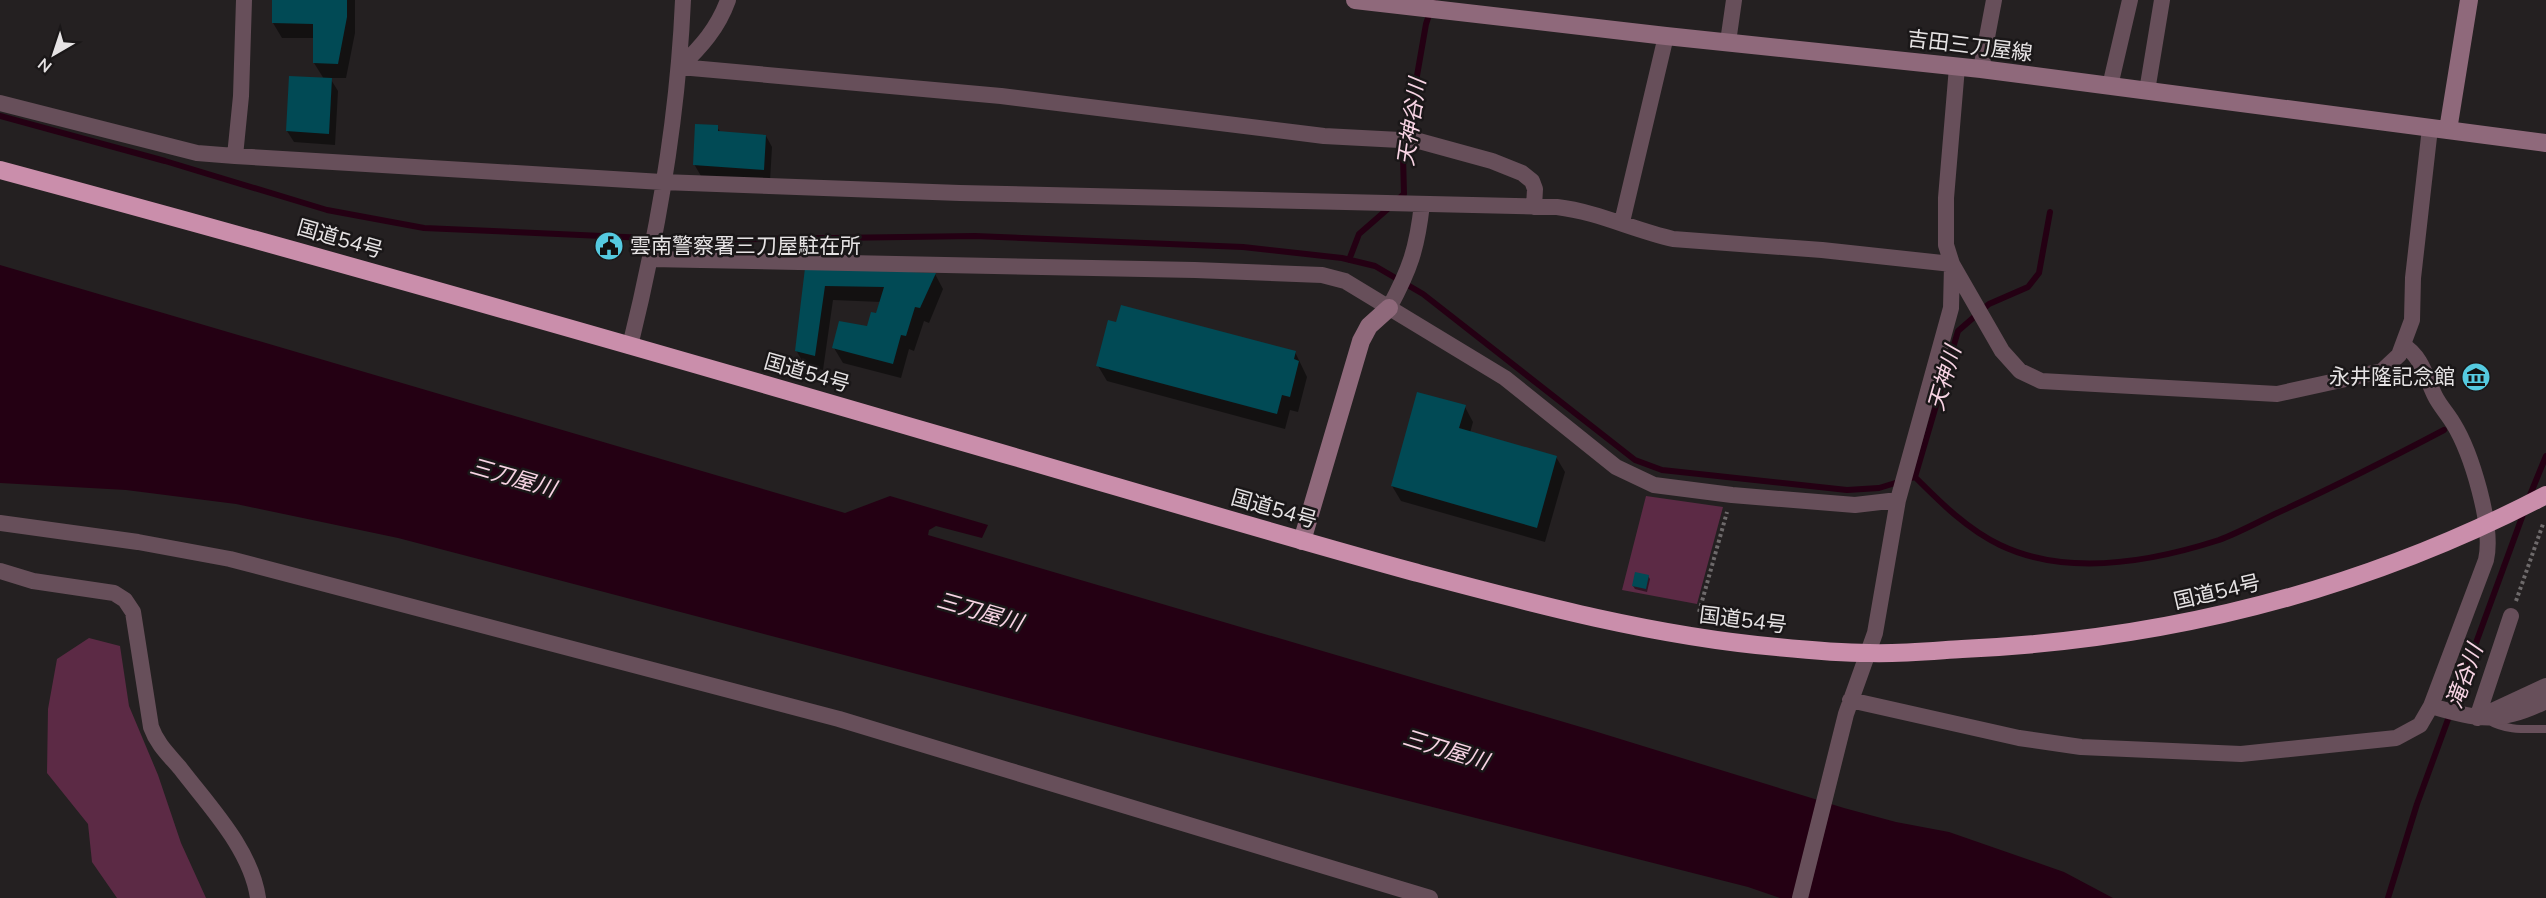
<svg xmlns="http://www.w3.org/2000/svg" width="2546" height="898" viewBox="0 0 2546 898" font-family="Mulish,'Noto Sans JP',sans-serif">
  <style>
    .green { fill: #5c2a45 }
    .water { fill: #240013 }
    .shadow { fill: #0007 }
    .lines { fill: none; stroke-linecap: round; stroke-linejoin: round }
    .stream { stroke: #240013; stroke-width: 6 }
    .building { fill: #014a55 }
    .path { stroke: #6e6a6b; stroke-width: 4; stroke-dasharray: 3 3; stroke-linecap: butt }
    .lane { stroke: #674f5a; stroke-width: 8 }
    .street { stroke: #674f5a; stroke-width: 16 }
    .secondary { stroke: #8f697b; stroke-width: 18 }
    .highway { stroke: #ca8eab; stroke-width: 18 }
    .labels { text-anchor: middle; stroke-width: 5; stroke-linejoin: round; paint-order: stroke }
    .street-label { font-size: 21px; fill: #e6e3e4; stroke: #1a1718 }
    .poi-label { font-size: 21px; fill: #e6e3e4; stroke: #1a1718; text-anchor: start }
    .water-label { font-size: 22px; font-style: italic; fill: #f8d4e4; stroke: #1a1718 }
  </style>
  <rect width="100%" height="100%" fill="#242021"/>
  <path class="green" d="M1646,496L1723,507L1697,604L1622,590Z
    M89,638L120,646L129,706L158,775L181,843L206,898H117L92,862L88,824L47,773L48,709L57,659Z"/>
  <path class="water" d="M0,265L845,513L890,496L988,525L982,538L936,526L929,530L928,535L1591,730L1844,808L1896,822L1949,832L2064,872L2113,898H1780L1748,887L1153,736L398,538L236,504L126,490L0,483Z"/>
  <path class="shadow" d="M273,0H355V33L346,78H330L338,91L335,145L294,142L287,131L324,79L314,63V38H282L273,23Z
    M717,127L721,133L766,136L772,147L770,181L701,176L694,164Z
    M806,270L935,274L943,289L929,323L924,321L914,351L909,349L901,378L843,363L834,348L868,328L877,315L881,302L833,300L823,370L805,366L796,350Z
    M1295,352L1307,377L1298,412L1290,410L1285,429L1107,381L1098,366Z
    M1465,407L1473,422L1470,433L1556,457L1565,472L1545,542L1401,501L1392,486Z
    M1648,576L1650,579L1647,592L1635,589L1633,586Z"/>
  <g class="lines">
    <path class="stream" d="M0,116L165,161L327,210L424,228L691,240L975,236L1243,247L1342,258L1375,266L1423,294L1635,460L1662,470L1847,490L1879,488L1915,477
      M1397,200L1404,194L1403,156L1426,24L1434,0
      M1349,260L1359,234L1390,207
      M1915,477C1941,503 1967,529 2000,545C2067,577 2151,562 2219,540C2238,533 2258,522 2277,513C2334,487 2389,459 2444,430
      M1915,477L1958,331L1989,304L2028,287L2039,273L2050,212
      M2528,500L2546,456
      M2388,898L2417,804L2525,509"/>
  </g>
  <path class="building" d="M272,0H347V17L338,64L313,63V24L272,23Z
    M289,76L332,78L329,134L286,131Z
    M695,124L718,125V131L766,135L764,170L693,165Z
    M805,268L936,273L920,308L915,307L906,336L901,335L893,364L832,348L839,321L867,326L871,312L876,313L884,287L825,286L815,356L795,351Z
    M1121,305L1296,351L1294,359L1299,361L1290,397L1282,395L1277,414L1096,366L1108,320L1116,322Z
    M1417,392L1466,405L1459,428L1557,456L1537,528L1391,486Z
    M1635,572L1649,575L1646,589L1632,586Z"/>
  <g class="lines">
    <path class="path" d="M2516,601L2543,524
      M1699,612L1727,512"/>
    <path class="lane" d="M2488,720C2506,731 2526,729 2546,729"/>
    <path class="street" d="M1728,42L1734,0
      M680,67L1001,96L1324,136L1419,141L1492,161L1522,173L1532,181L1535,189L1534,207
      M680,67C701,47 718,28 728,0
      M1957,67L1946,198V245L1952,264L2002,351L2020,371L2041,381L2277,394L2382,371L2399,355L2412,320L2413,278L2430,128
      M1981,69L1994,0
      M2110,86L2130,0
      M2147,91L2162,0
      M0,103L197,153L235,156L662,182L960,193L1557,207C1598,212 1633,230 1673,239L1822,250L1952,264
      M235,156L241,96L244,0
      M1622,222L1666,36
      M651,259L1195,270L1322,275L1345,281L1505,378L1616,467L1654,485L1732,495L1855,505L1898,500
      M1389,308C1410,269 1417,249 1422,204
      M630,346C658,233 678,116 683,0
      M2404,346C2421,355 2427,380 2435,396C2440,406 2447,413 2453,423C2471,452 2494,526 2486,560L2431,706
      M0,523L138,542L230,559L839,719L1430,898
      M0,571L33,581L114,593L125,600L133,612L151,727C157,744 168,754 180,768C209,806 251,849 258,898
      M1850,700L2019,738L2081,747L2241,754L2396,738L2420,725L2431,706C2479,720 2500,724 2546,701
      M2490,712L2546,686
      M2477,718L2511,616
      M1800,898L1846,714L1875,633L1898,500L1951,308L1952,265"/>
    <path class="secondary" d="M1355,0L1666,36L1981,69L2546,143
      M2448,130L2469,0
      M1302,541L1361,341L1369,326L1389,308"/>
    <path class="highway" d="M0,170C320,256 638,347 956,440C1109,484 1261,530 1414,572C1534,604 1653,636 1777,647C1807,650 1839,653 1869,653C1900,654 1931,651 1962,649C2166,640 2364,590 2546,495"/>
  </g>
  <defs>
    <g id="civic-disc" transform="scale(1.5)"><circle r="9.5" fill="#55cae0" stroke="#1a1718"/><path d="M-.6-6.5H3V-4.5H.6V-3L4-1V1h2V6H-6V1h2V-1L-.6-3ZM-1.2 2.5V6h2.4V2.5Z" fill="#111"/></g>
    <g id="museum-disc" transform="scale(1.5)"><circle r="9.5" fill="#55cae0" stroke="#1a1718"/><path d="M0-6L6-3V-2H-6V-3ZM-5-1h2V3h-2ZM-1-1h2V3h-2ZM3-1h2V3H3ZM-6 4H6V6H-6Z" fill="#111"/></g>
  </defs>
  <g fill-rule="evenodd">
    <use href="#civic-disc" x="609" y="246"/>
    <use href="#museum-disc" x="2476" y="377"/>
  </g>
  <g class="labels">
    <g class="street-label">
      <text transform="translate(1970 46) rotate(7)" y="7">吉田三刀屋線</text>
      <text transform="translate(340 239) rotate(16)" y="7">国道54号</text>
      <text transform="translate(807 373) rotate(16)" y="7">国道54号</text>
      <text transform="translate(1274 509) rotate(16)" y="7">国道54号</text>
      <text transform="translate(2217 592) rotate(-13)" y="7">国道54号</text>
      <text transform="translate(1743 620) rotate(7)" y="7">国道54号</text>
    </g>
    <g class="poi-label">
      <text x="630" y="253">雲南警察署三刀屋駐在所</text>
      <text x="2455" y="384" text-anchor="end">永井隆記念館</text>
    </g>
    <g class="water-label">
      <text transform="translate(1411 122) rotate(-82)" y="8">天神谷川</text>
      <text transform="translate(1944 378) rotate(-74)" y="8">天神川</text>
      <text transform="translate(513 477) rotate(16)" y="8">三刀屋川</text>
      <text transform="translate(980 611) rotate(16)" y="8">三刀屋川</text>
      <text transform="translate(2464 676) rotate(-70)" y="8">滝谷川</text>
      <text transform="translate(1446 749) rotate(17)" y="8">三刀屋川</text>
    </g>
  </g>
  <g transform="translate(54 54) rotate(219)" stroke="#1a1718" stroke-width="4.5" paint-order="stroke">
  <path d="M0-4.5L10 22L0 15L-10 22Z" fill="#e6e3e4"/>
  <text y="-9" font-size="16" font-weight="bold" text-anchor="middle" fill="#e6e3e4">N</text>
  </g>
</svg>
